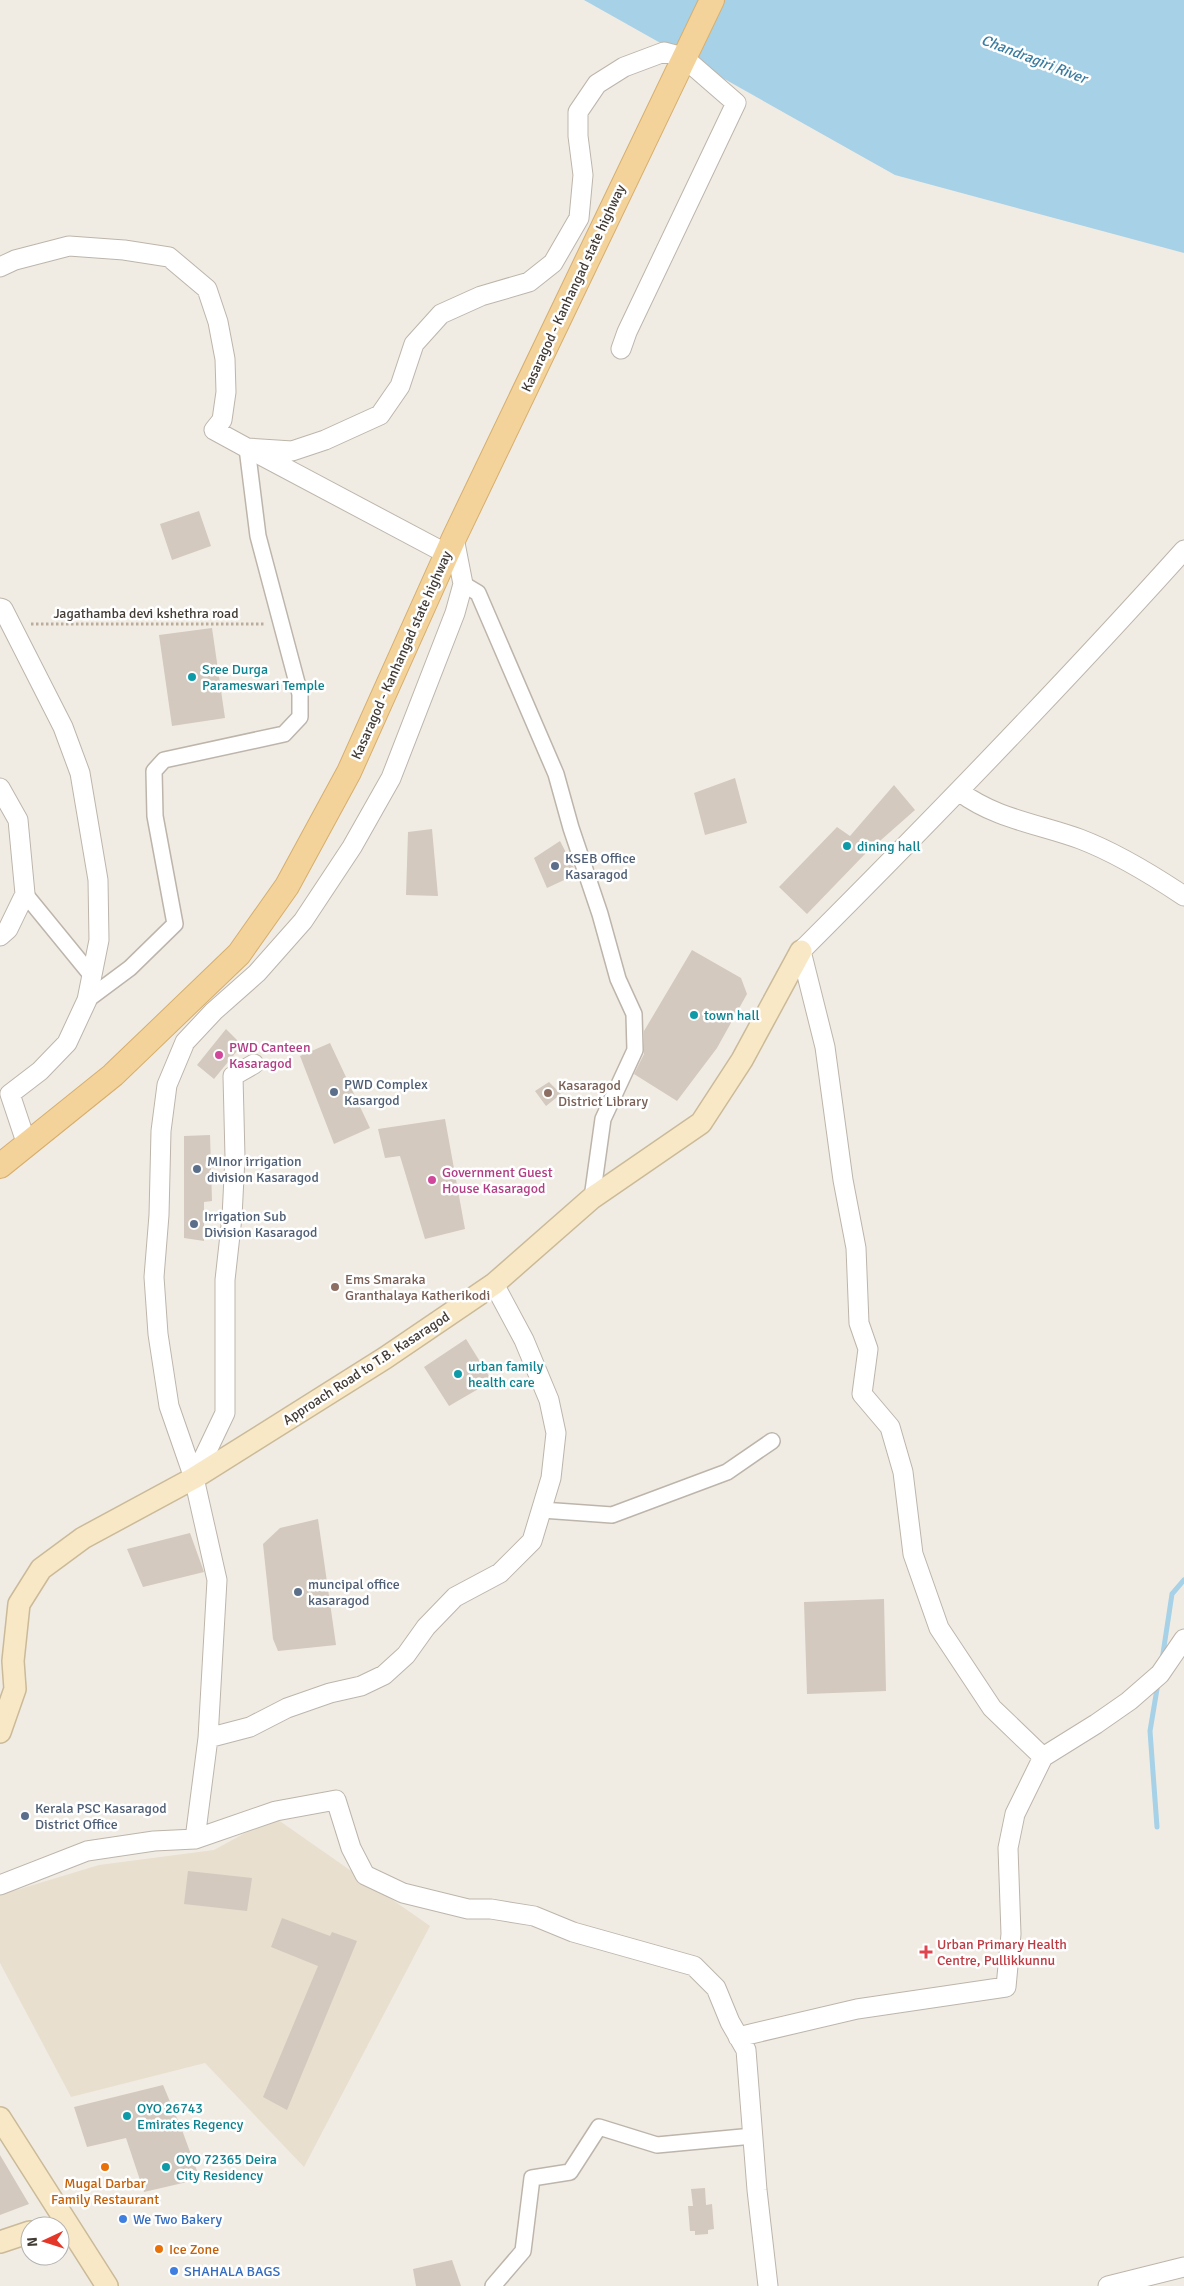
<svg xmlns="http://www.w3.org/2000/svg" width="1184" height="2286" viewBox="0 0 1184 2286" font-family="Signika,sans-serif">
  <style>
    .education { fill: #e8dfcf }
    .water { fill: #a6d1e7 }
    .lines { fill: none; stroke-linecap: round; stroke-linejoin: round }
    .stream { stroke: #a6d1e7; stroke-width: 5 }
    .building { fill: #d3c9be }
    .minor-casing { stroke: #bdb5ab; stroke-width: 18 }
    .tertiary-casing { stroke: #bdb5ab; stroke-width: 21 }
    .secondary-casing { stroke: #cbba98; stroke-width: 24 }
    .primary-casing { stroke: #d6ae6d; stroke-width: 26 }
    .path { stroke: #bbad9b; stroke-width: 3; stroke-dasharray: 2.5 2.5; stroke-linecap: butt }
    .minor { stroke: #fff; stroke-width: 15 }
    .tertiary { stroke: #fff; stroke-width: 19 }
    .secondary { stroke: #f8e8c6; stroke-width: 21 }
    .primary { stroke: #f3d39a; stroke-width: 24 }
    .culture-dot { fill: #0f9aa8; stroke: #fff; stroke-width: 2 }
    .service-dot { fill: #5c6f8a; stroke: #fff; stroke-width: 2 }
    .hotel-dot { fill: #d1479c; stroke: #fff; stroke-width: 2 }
    .education-dot { fill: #8d6e63; stroke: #fff; stroke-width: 2 }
    .health-dot { fill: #e0444e; stroke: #fff; stroke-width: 2 }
    .food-dot { fill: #e8710a; stroke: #fff; stroke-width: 2 }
    .shop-dot { fill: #3f7fe0; stroke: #fff; stroke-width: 2 }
    .labels { text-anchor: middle; stroke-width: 5; stroke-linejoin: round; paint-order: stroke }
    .street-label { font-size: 14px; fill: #423c35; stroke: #fff }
    .culture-label { font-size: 14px; fill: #0d838f; stroke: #fff; text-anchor: start }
    .service-label { font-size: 14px; fill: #4e5e75; stroke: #fff; text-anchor: start }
    .hotel-label { font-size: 14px; fill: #b23c85; stroke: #fff; text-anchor: start }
    .education-label { font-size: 14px; fill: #785e54; stroke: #fff; text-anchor: start }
    .health-label { font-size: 14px; fill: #be3a42; stroke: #fff; text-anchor: start }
    .food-label { font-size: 14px; fill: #c56008; stroke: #fff }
    .shop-label { font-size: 14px; fill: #366cbe; stroke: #fff; text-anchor: start }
    .water-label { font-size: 15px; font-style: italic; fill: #3a7da1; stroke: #fff }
  </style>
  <rect width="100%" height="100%" fill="#f0ece4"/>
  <path class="education" d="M274,1817L430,1926L304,2167L205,2063L71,2097L0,1963V1895L99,1865L214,1850Z"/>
  <path class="water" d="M584,0H1184V253L895,175Z"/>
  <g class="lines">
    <path class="stream" d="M1162,1660L1172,1594L1184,1580
      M1157,1827L1150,1731L1158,1683"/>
  </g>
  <path class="building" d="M199,511L211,546L172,560L160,524Z
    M212,628L225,718L172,726L159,635Z
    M735,778L747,823L705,835L694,793Z
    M894,785L915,810L864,855L807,914L779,887L837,827L850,836Z
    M432,829L438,896L406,895L408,832Z
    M560,841L577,874L547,888L534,858Z
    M692,950L741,978L747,994L717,1048L677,1101L634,1074L644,1054V1031Z
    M226,1029L242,1045L214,1079L197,1065Z
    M330,1043L370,1128L334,1144L300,1056Z
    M549,1082L561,1094L546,1106L535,1091Z
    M445,1119L465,1229L425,1239L400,1156L385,1158L378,1129Z
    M210,1135L212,1201L204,1202V1241L184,1238V1136Z
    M466,1339L492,1381L449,1406L424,1367Z
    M318,1519L336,1645L278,1651L273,1639L263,1544L280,1528Z
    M190,1533L204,1572L143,1587L127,1549Z
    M884,1599L886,1691L807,1694L804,1602Z
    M188,1871L252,1878L247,1911L184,1904Z
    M282,1918L330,1936L332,1932L357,1941L287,2110L263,2097L318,1966L271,1947Z
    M163,2085L182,2130L200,2179L144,2192L126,2138L87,2147L74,2107Z
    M0,2155L29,2204L0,2215Z
    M705,2188L706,2205L712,2204L714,2229L708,2230V2234L695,2235V2231H690L688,2206H693L691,2189Z
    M452,2260L461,2286H416L413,2269Z"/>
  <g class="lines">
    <g class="minor-casing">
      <path id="minor" d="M463,584L478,593L556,774L571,828L600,914L618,979L634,1014L635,1050L603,1119L592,1198
        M25,894L92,976
        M87,1000L130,968L175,924L155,816L154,771L164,760L284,734L300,717V694L258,536L247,448
        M542,1510L612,1515L727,1472L772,1441
        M493,2286L523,2251L532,2178L570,2172L599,2127L657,2145L753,2136"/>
    </g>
    <g class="tertiary-casing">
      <path id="tertiary" d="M0,267L15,260L69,246L124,250L169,257L207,289L218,322L225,359L226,392L222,420L214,430L247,448L292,451L325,440L380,415L400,386L414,344L441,314L481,296L529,282L553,263L579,218L583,175L578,136V112L597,84L624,67L664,52L683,57L736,103L627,332L621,349
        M253,451L447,554
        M0,608L3,609L63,727L80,773L98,880L99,940L87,1000L67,1043L40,1071L10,1094L27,1145
        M0,788L18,820L25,894L8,929L0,936
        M960,792C996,819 1039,824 1080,839C1117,853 1151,874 1184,896
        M194,1478L225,1413V1280L232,1217L235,1157L233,1076L254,1064
        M208,1738L250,1727L287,1708L330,1693L361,1686L384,1675L406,1655L426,1627L455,1597L500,1573L532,1541L551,1478L556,1433L549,1400L524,1340L494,1284
        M1043,1757L992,1708L939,1628L913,1554L903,1472L890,1427L862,1394L868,1349L859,1323L856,1248L843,1180L825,1047L801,951C932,820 1060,688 1184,550
        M195,1839L276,1811L336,1800L351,1848L365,1875L403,1893L468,1909H491L534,1916L573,1932L694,1966L716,1988L730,2022L746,2050L757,2190L768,2286
        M0,1885L87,1851L154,1841L195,1839L208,1738L217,1580L194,1478L169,1406L158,1334L154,1277L159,1215L161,1131L167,1085L185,1042L214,1011L257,973L303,921L352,847L391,778L455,613L463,584L454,538
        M738,2037L857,2009L1006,1987L1011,1934L1008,1848L1015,1814L1043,1757L1096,1724L1129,1701L1160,1674L1184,1639
        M1108,2286L1184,2267"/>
    </g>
    <g class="secondary-casing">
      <path id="secondary" d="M0,1732L15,1689L13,1661L19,1604L41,1569L83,1538L194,1478L385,1358L494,1284L592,1198L701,1123L742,1060L801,951
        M0,2118L107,2286
        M0,2242L30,2232"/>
    </g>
    <g class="primary-casing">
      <path id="primary" d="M0,1166L113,1075L239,954L287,886L349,772L454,538L712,0"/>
    </g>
    <path class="path" d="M31,624H265"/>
    <use href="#minor" class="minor"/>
    <use href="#tertiary" class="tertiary"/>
    <use href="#secondary" class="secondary"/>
    <use href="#primary" class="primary"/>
  </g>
  <g class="culture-dot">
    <circle cx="192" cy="677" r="5"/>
    <circle cx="847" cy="846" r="5"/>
    <circle cx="694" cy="1015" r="5"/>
    <circle cx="458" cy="1374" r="5"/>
    <circle cx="127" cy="2116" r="5"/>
    <circle cx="166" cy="2167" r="5"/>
  </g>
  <g class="service-dot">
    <circle cx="555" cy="866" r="5"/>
    <circle cx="334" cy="1092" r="5"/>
    <circle cx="197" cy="1169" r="5"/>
    <circle cx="194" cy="1224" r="5"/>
    <circle cx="298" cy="1592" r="5"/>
    <circle cx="25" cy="1816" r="5"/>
  </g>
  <g class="hotel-dot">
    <circle cx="219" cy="1055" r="5"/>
    <circle cx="432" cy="1180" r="5"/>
  </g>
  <g class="education-dot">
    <circle cx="548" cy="1093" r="5"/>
    <circle cx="335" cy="1287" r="5"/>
  </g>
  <path class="health-dot" d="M923.5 1944.5h5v5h5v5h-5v5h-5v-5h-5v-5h5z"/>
  <g class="food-dot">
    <circle cx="105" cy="2167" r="5"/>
    <circle cx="159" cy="2249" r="5"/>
  </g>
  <g class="shop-dot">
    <circle cx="123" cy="2219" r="5"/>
    <circle cx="174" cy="2271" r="5"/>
  </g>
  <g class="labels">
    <g class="street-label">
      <text transform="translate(573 288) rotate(-65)" y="5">Kasaragod - Kanhangad state highway</text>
      <text x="146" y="618">Jagathamba devi kshethra road</text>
      <text transform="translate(401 655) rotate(-66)" y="5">Kasaragod - Kanhangad state highway</text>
      <text transform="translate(366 1368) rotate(-33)" y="5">Approach Road to T.B. Kasaragod</text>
    </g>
    <g class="culture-label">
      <text x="202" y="674">Sree Durga<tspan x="202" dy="16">Parameswari Temple</tspan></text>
      <text x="857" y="851">dining hall</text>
      <text x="704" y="1020">town hall</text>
      <text x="468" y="1371">urban family<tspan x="468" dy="16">health care</tspan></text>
      <text x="137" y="2113">OYO 26743<tspan x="137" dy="16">Emirates Regency</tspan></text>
      <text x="176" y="2164">OYO 72365 Deira<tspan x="176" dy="16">City Residency</tspan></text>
    </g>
    <g class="service-label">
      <text x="565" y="863">KSEB Office<tspan x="565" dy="16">Kasaragod</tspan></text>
      <text x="344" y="1089">PWD Complex<tspan x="344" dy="16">Kasargod</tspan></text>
      <text x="207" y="1166">MInor irrigation<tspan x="207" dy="16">division Kasaragod</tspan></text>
      <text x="204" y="1221">Irrigation Sub<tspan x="204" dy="16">Division Kasaragod</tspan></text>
      <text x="308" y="1589">muncipal office<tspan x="308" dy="16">kasaragod</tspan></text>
      <text x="35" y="1813">Kerala PSC Kasaragod<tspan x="35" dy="16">District Office</tspan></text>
    </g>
    <g class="hotel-label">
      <text x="229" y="1052">PWD Canteen<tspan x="229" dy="16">Kasaragod</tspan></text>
      <text x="442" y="1177">Government Guest<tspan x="442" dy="16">House Kasaragod</tspan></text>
    </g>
    <g class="education-label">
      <text x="558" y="1090">Kasaragod<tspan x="558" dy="16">District Library</tspan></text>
      <text x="345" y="1284">Ems Smaraka<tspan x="345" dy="16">Granthalaya Katherikodi</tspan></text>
    </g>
    <g class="health-label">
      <text x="937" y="1949">Urban Primary Health<tspan x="937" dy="16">Centre, Pullikkunnu</tspan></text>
    </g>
    <g class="food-label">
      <text x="105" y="2188">Mugal Darbar<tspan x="105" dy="16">Family Restaurant</tspan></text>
      <text x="169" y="2254" text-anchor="start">Ice Zone</text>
    </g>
    <g class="shop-label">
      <text x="133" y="2224">We Two Bakery</text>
      <text x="184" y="2276">SHAHALA BAGS</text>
    </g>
    <g class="water-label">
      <text transform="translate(1034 59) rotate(21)" y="5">Chandragiri River</text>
    </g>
  </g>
  <g transform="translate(45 2241) rotate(266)"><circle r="24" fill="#ffffff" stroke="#b3b1ae"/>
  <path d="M0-4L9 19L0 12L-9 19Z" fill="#e33729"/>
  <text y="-8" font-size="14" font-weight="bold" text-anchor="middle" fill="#423c35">N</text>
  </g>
</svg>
